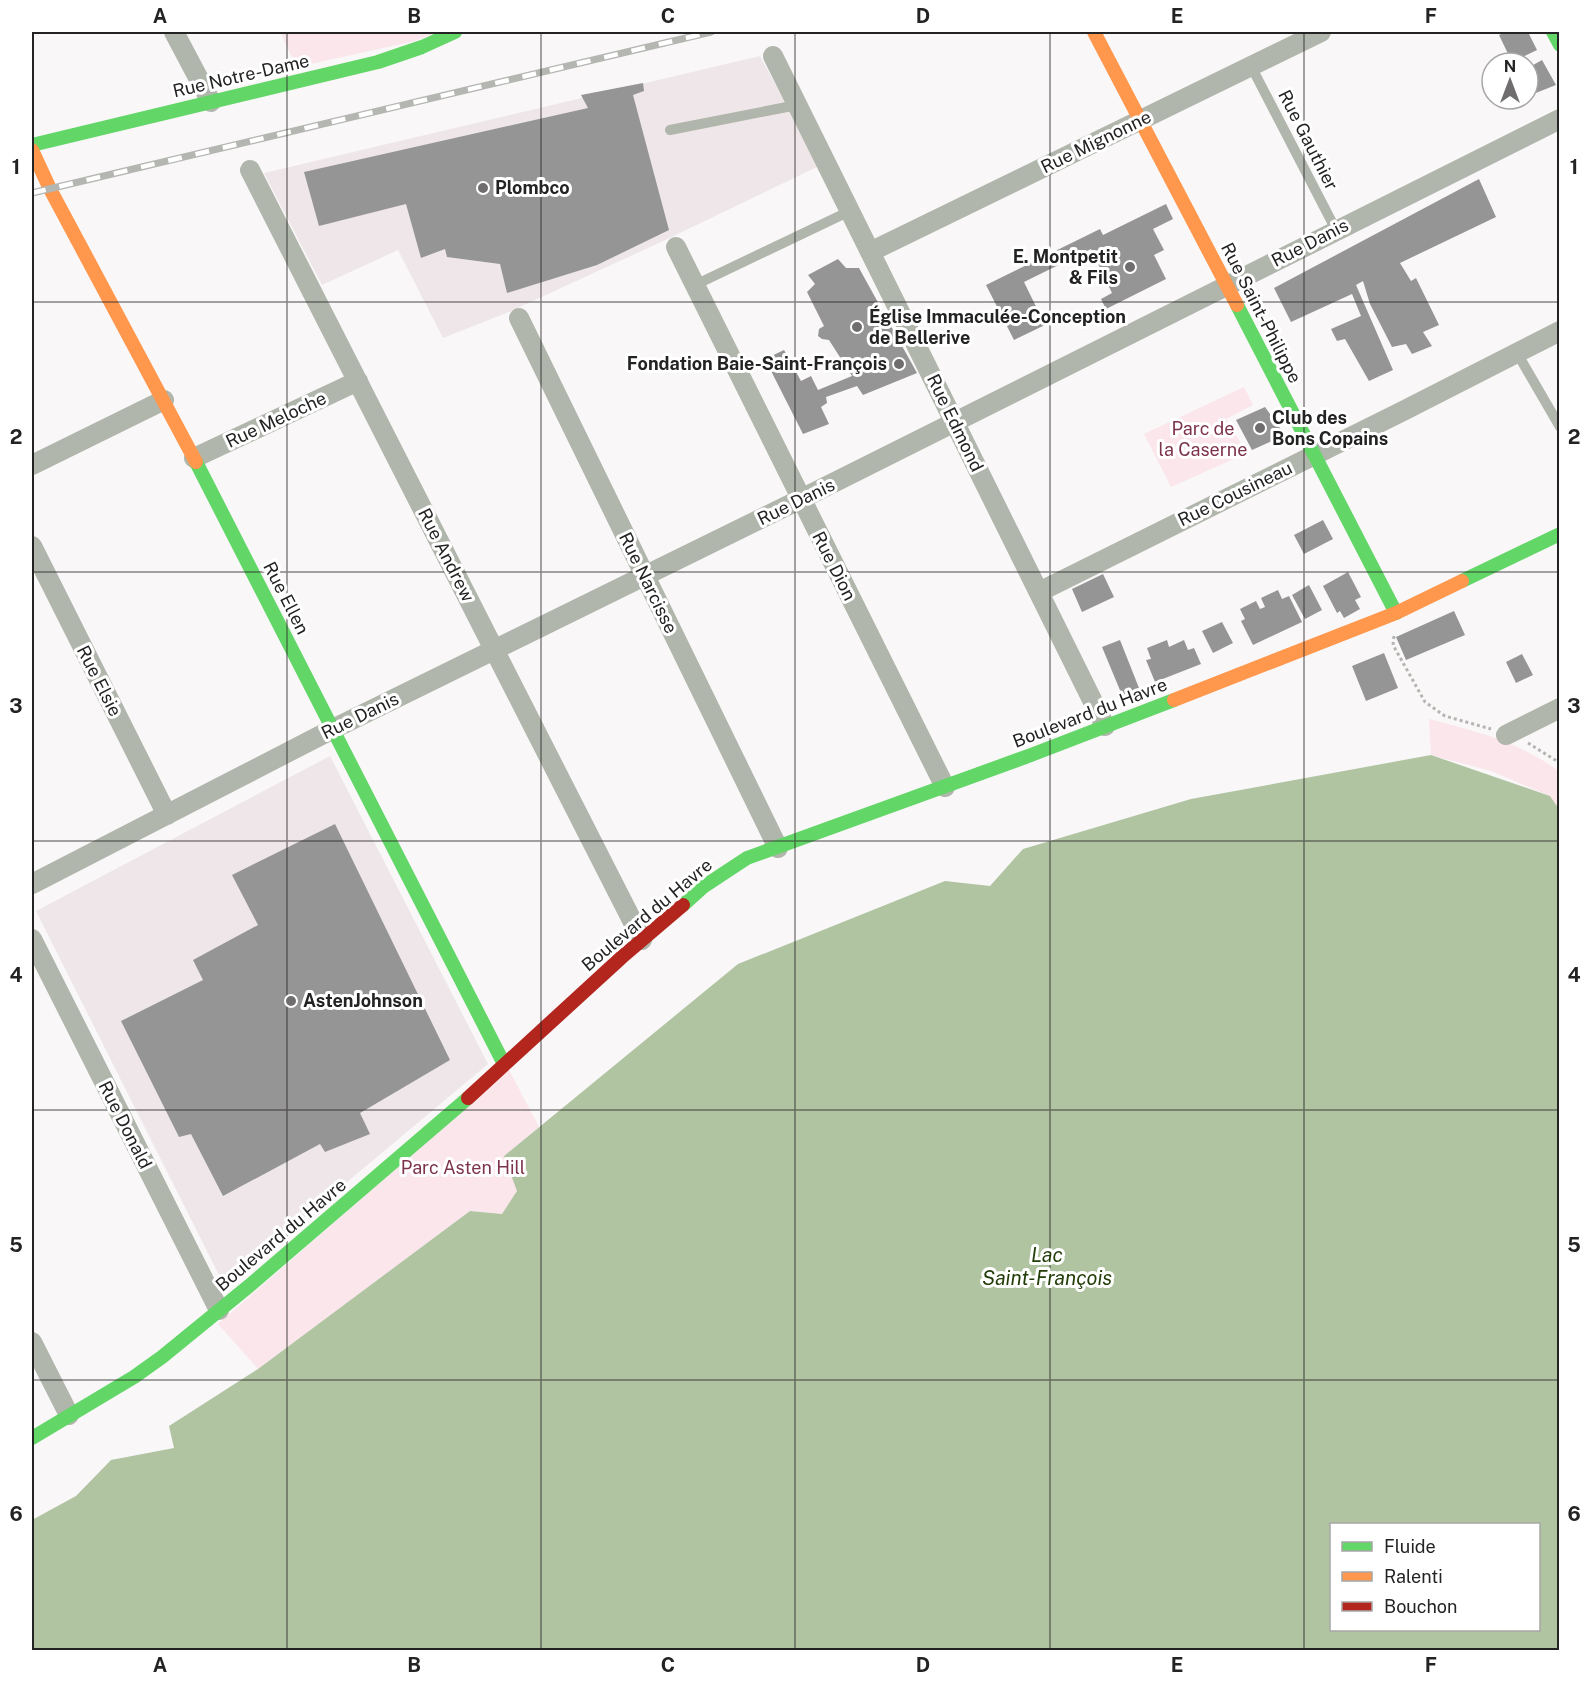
<svg xmlns="http://www.w3.org/2000/svg" width="1591" height="1682" viewBox="0 0 1591 1682" font-family="'Public Sans',sans-serif">
  <style>
    .built { fill: #eee6e8 }
    .green { fill: #fae6eb }
    .water { fill: #b0c4a2; fill-rule: evenodd }
    .building { fill: #969595 }
    .lines { fill: none; stroke-linecap: round; stroke-linejoin: round }
    .path { stroke: #b3b6b0; stroke-width: 3; stroke-dasharray: 3 3; stroke-linecap: butt }
    .lane { stroke: #b0b6ab; stroke-width: 10 }
    .street { stroke: #b0b6ab; stroke-width: 20 }
    .fast { stroke: #63d668; stroke-width: 14 }
    .slow { stroke: #ff974d; stroke-width: 14 }
    .jam { stroke: #b3261e; stroke-width: 14 }
    .rail-casing { stroke: #b4b6b1; stroke-width: 7 }
    .rail { stroke: #fff; stroke-width: 4.5; stroke-dasharray: 14; stroke-linecap: butt }
    .grid { fill: none; stroke: #242323; stroke-width: 1.5; stroke-opacity: 0.55 }
    .poi-dot { fill: #6f6d6e; stroke: #fff; stroke-width: 2 }
    .labels { text-anchor: middle; stroke-width: 6; stroke-linejoin: round; paint-order: stroke }
    .street-label { font-size: 18px; fill: #242323; stroke: #fff }
    .poi-label { font-size: 18px; font-weight: bold; fill: #242323; stroke: #fff; text-anchor: start }
    .park-label { font-size: 18px; fill: #7c334b; stroke: #fff }
    .water-label { font-size: 20px; font-style: italic; fill: #223d07; stroke: #fff }
    .neatline { fill: none; stroke: #242323; stroke-width: 2 }
    .grid-label { font-size: 20px; text-anchor: middle; font-weight: bold; fill: #242323 }
  </style>
  <rect width="100%" height="100%" fill="#f9f7f8"/>
  <path class="built" d="M760,56L819,166L661,242L511,311L443,338L398,250L322,285L264,173Z
    M330,756L488,1064L224,1285L36,911Z"/>
  <path class="green" d="M280,32H439L415,41L297,67Z
    M1244,387L1253,405L1226,419L1247,453L1171,487L1144,434Z
    M1429,719C1479,732 1516,741 1559,771V809L1550,796L1491,771L1431,755Z
    M509,1070L539,1127L504,1156L518,1191L502,1214L470,1211L258,1369L218,1324Z"/>
  <path class="water" d="M1431,755L1550,796L1559,809V1650H32V1520L76,1496L111,1460L174,1448L169,1426L258,1369L470,1211L502,1214L517,1191L504,1156L738,964L945,881L990,886L1023,849L1191,799ZM1332,1524H1538V1630H1332Z"/>
  <path class="building" d="M1506,32H1528L1537,50L1512,62L1499,35Z
    M1542,60L1556,85L1528,96V68Z
    M643,83L644,91L633,95L669,230L597,265L507,293L500,264L447,257L445,249L421,258L406,204L319,226L304,172L588,108L581,95Z
    M1479,179L1496,217L1400,263L1411,281L1416,278L1439,325L1423,332L1432,346L1412,354L1406,344L1392,347L1370,304L1363,281L1356,285L1393,370L1369,381L1345,339L1337,341L1331,329L1361,316L1352,294L1291,322L1274,288Z
    M1166,204L1173,219L1153,229L1164,250L1154,255L1166,279L1106,309L1101,299L1112,293L1091,249L1024,282L1045,325L1014,340L986,285L1100,229L1103,235Z
    M838,259L846,268H859L917,373L863,395L857,386L826,397L827,403L821,407L829,424L803,434L765,359L784,350L801,381L811,376L818,390L852,376L829,340L822,339L818,336L819,329L824,326L807,292L815,284L808,275Z
    M1265,407L1285,435L1252,450L1236,420Z
    M1323,520L1333,539L1304,554L1294,535Z
    M1348,572L1361,597L1355,600L1360,609L1344,618L1340,611L1337,613L1323,586Z
    M1103,574L1114,597L1082,612L1072,589Z
    M1309,585L1322,610L1305,619L1292,595Z
    M1278,590L1282,599L1289,596L1302,622L1253,645L1241,621L1245,619L1240,609L1256,601L1260,609L1265,607L1261,598Z
    M1454,611L1465,635L1406,660L1396,637Z
    M1222,622L1233,643L1213,653L1202,631Z
    M1120,640L1139,688L1122,695L1102,647Z
    M1167,640L1169,647L1184,640L1188,650L1194,648L1201,664L1155,682L1146,660L1151,659L1147,648Z
    M1384,653L1398,688L1366,701L1352,666Z
    M1522,654L1533,675L1516,683L1506,662Z
    M335,824L450,1060L360,1113L370,1134L325,1152L320,1144L223,1196L191,1134L179,1137L121,1021L203,980L193,960L258,925L232,875Z"/>
  <g class="lines">
    <path class="path" d="M1394,636L1393,645L1425,702L1445,716L1491,729
      M1528,743L1560,763"/>
    <path class="lane" d="M1251,66L1336,230
      M670,130L797,105
      M695,285L850,211
      M1517,353L1560,427"/>
    <path class="street" d="M174,32L211,102
      M773,56L1105,726
      M250,170L642,940
      M676,247L945,787
      M870,252L1321,32
      M519,318L778,848
      M194,458L358,381
      M32,465L164,400
      M32,546L167,815
      M1039,592L1405,410L1560,331
      M1506,735L1560,708
      M32,884L333,729L801,499L1560,119
      M32,939L219,1310
      M32,1342L69,1415"/>
    <path class="fast" d="M1553,32L1560,45
      M32,145L378,62L422,47L455,32
      M1237,305L1396,613
      M196,462L504,1064
      M1462,581L1560,534
      M683,905L703,887L747,858L1031,755L1174,700
      M32,1438L134,1377L162,1357L249,1286L468,1098"/>
    <path class="slow" d="M1094,32L1237,305
      M32,150L50,189L196,462
      M1174,700L1396,613L1462,581"/>
    <path class="jam" d="M468,1098L622,957L683,905"/>
    <g class="rail-casing">
      <path id="rail" d="M32,193L711,32"/>
    </g>
    <use href="#rail" class="rail"/>
  </g>
  <path class="grid" d="M287,32V1650M541,32V1650M795,32V1650M1050,32V1650M1304,32V1650M32,302H1560M32,572H1560M32,841H1560M32,1110H1560M32,1380H1560"/>
  <g class="poi-dot">
    <circle cx="483" cy="188" r="6"/>
    <circle cx="1130" cy="267" r="6"/>
    <circle cx="857" cy="327" r="6"/>
    <circle cx="899" cy="364" r="6"/>
    <circle cx="1260" cy="428" r="6"/>
    <circle cx="291" cy="1001" r="6"/>
  </g>
  <g class="labels">
    <g class="street-label">
      <text transform="translate(241 76) rotate(-13)" y="6">Rue Notre-Dame</text>
      <text transform="translate(1308 140) rotate(63)" y="6">Rue Gauthier</text>
      <text transform="translate(1096 142) rotate(-26)" y="6">Rue Mignonne</text>
      <text transform="translate(1310 243) rotate(-27)" y="6">Rue Danis</text>
      <text transform="translate(1261 313) rotate(63)" y="6">Rue Saint-Philippe</text>
      <text transform="translate(276 420) rotate(-25)" y="6">Rue Meloche</text>
      <text transform="translate(955 423) rotate(64)" y="6">Rue Edmond</text>
      <text transform="translate(1235 494) rotate(-26)" y="6">Rue Cousineau</text>
      <text transform="translate(796 502) rotate(-26)" y="6">Rue Danis</text>
      <text transform="translate(446 555) rotate(63)" y="6">Rue Andrew</text>
      <text transform="translate(834 566) rotate(63)" y="6">Rue Dion</text>
      <text transform="translate(648 583) rotate(64)" y="6">Rue Narcisse</text>
      <text transform="translate(286 598) rotate(63)" y="6">Rue Ellen</text>
      <text transform="translate(99 681) rotate(63)" y="6">Rue Elsie</text>
      <text transform="translate(1090 713) rotate(-21)" y="6">Boulevard du Havre</text>
      <text transform="translate(360 716) rotate(-26)" y="6">Rue Danis</text>
      <text transform="translate(647 915) rotate(-40)" y="6">Boulevard du Havre</text>
      <text transform="translate(125 1125) rotate(63)" y="6">Rue Donald</text>
      <text transform="translate(281 1235) rotate(-40)" y="6">Boulevard du Havre</text>
    </g>
    <g class="poi-label">
      <text x="495" y="194">Plombco</text>
      <text x="1118" y="263" text-anchor="end">E. Montpetit<tspan x="1118" dy="21">&amp; Fils</tspan></text>
      <text x="869" y="323">Église Immaculée-Conception<tspan x="869" dy="21">de Bellerive</tspan></text>
      <text x="887" y="370" text-anchor="end">Fondation Baie-Saint-François</text>
      <text x="1272" y="424">Club des<tspan x="1272" dy="21">Bons Copains</tspan></text>
      <text x="303" y="1007">AstenJohnson</text>
    </g>
    <g class="park-label">
      <text x="1203" y="435">Parc de<tspan x="1203" dy="21">la Caserne</tspan></text>
      <text x="463" y="1174">Parc Asten Hill</text>
    </g>
    <g class="water-label">
      <text x="1047" y="1262">Lac<tspan x="1047" dy="23">Saint-François</tspan></text>
    </g>
  </g>
  <rect width="1591" height="1682" fill="none" stroke="#ffffff" stroke-width="66"/>
  <rect x="1330" y="1523" width="210" height="108" fill="#ffffff" stroke="#a7a7a7" stroke-width="1.5"/>
  <rect x="1342" y="1542" width="30" height="9" fill="#63d668" stroke="#a7a7a7" stroke-width="1.5"/>
  <text x="1384" y="1553" font-size="18" fill="#242323">Fluide</text>
  <rect x="1342" y="1572" width="30" height="9" fill="#ff974d" stroke="#a7a7a7" stroke-width="1.5"/>
  <text x="1384" y="1583" font-size="18" fill="#242323">Ralenti</text>
  <rect x="1342" y="1602" width="30" height="9" fill="#b3261e" stroke="#a7a7a7" stroke-width="1.5"/>
  <text x="1384" y="1613" font-size="18" fill="#242323">Bouchon</text>
  <g transform="translate(1510 81)"><circle r="28" fill="#ffffff" stroke="#a7a7a7" stroke-width="1.5"/>
  <path d="M0-4.5L10 22L0 15L-10 22Z" fill="#6f6d6e"/>
  <text y="-9" font-size="16" font-weight="bold" text-anchor="middle" fill="#242323">N</text>
  </g>
  <rect x="33" y="33" width="1525" height="1616" class="neatline"/>
  <g class="grid-label">
    <text x="160" y="23">A</text>
    <text x="414" y="23">B</text>
    <text x="668" y="23">C</text>
    <text x="923" y="23">D</text>
    <text x="1177" y="23">E</text>
    <text x="1431" y="23">F</text>
    <text x="16" y="174">1</text>
    <text x="1574" y="174">1</text>
    <text x="16" y="444">2</text>
    <text x="1574" y="444">2</text>
    <text x="16" y="713">3</text>
    <text x="1574" y="713">3</text>
    <text x="16" y="982">4</text>
    <text x="1574" y="982">4</text>
    <text x="16" y="1252">5</text>
    <text x="1574" y="1252">5</text>
    <text x="16" y="1521">6</text>
    <text x="1574" y="1521">6</text>
    <text x="160" y="1672">A</text>
    <text x="414" y="1672">B</text>
    <text x="668" y="1672">C</text>
    <text x="923" y="1672">D</text>
    <text x="1177" y="1672">E</text>
    <text x="1431" y="1672">F</text>
  </g>
</svg>
